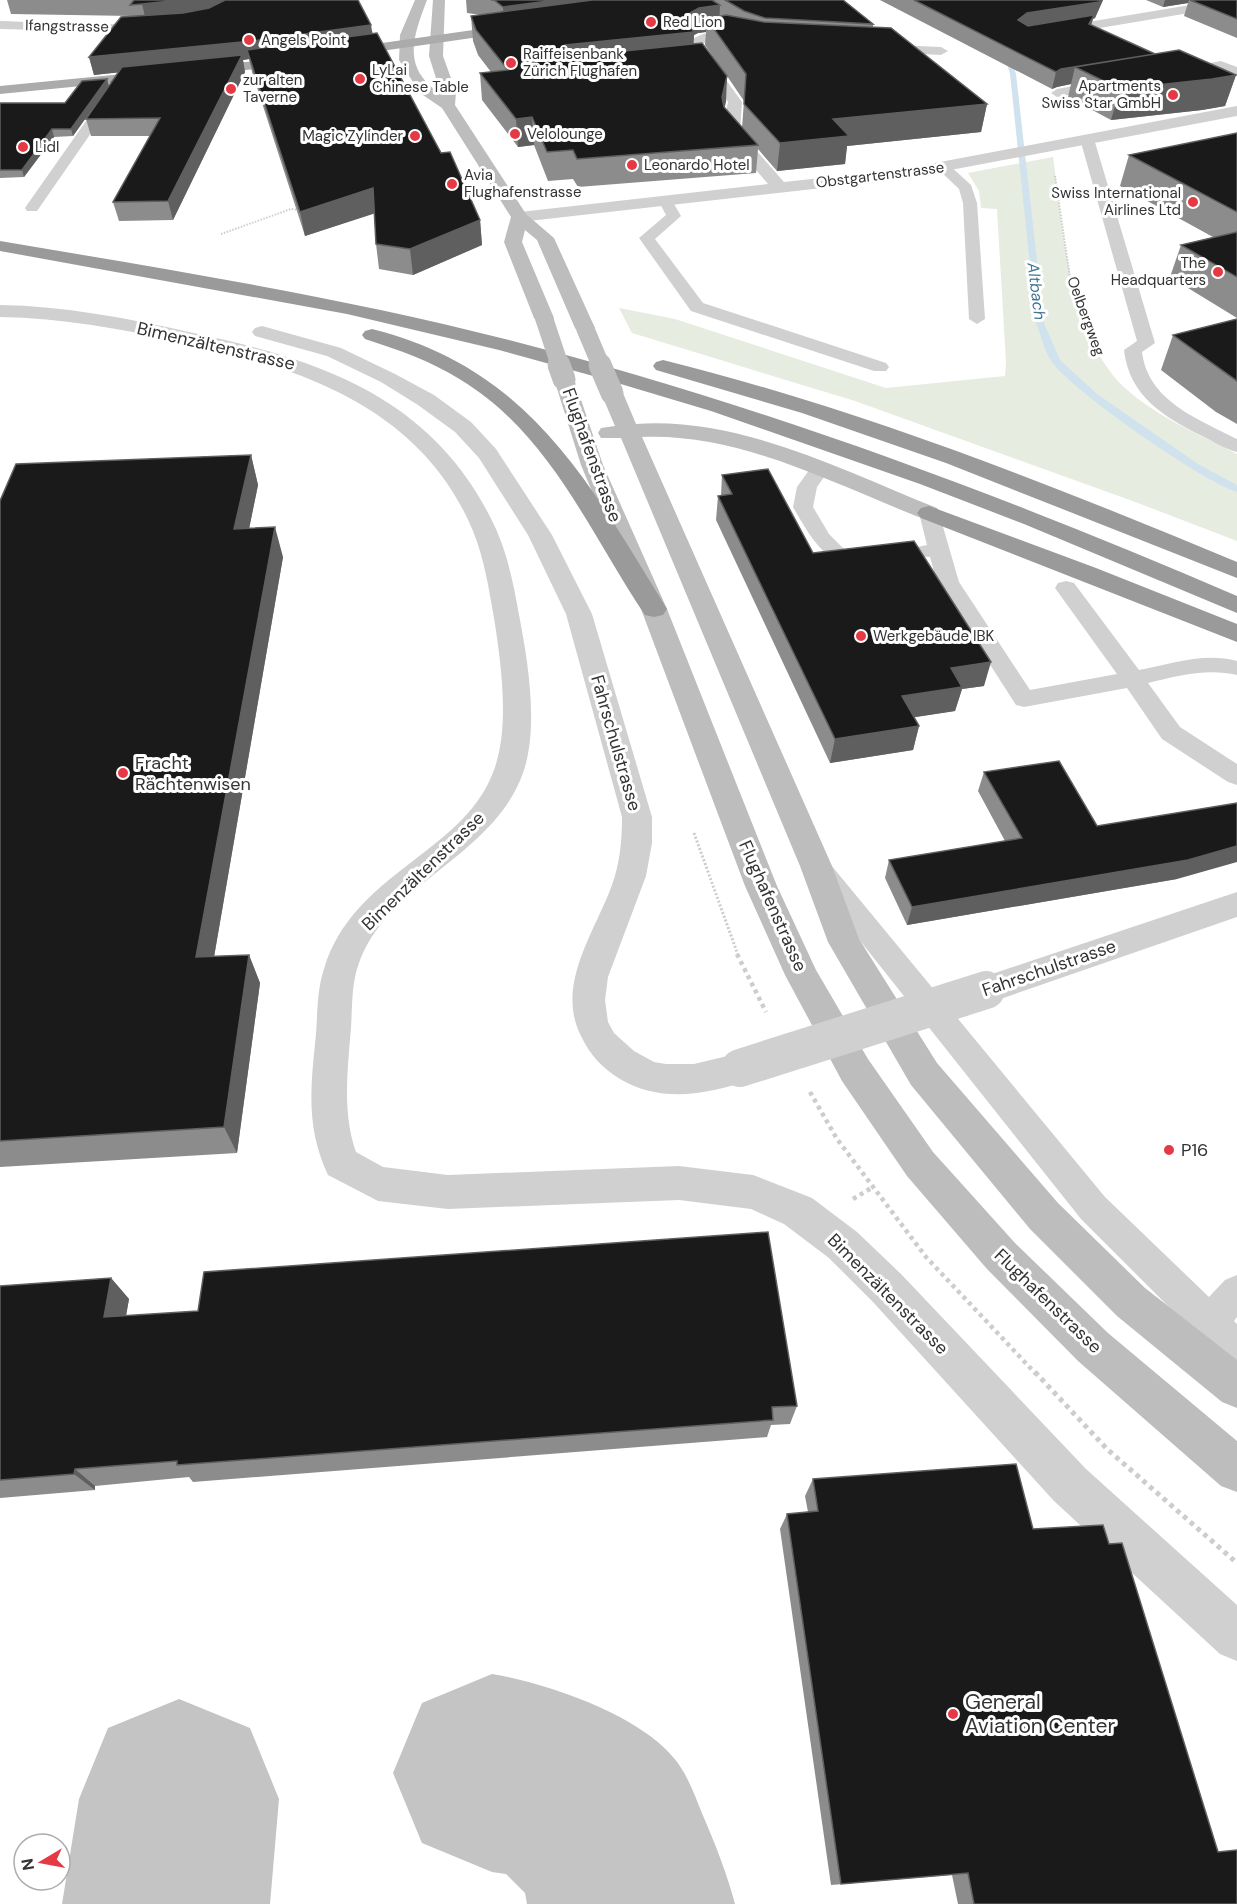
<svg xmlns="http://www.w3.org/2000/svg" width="1237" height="1904" viewBox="0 0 1237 1904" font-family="'DM Sans',sans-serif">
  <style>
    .green { fill: #e6ecdf }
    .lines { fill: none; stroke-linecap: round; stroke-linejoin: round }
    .stream { fill: #cfe2ee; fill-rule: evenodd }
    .taxiway { fill: #c4c4c4; fill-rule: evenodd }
    .path-far3 { stroke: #cdcdcd; stroke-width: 2; stroke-dasharray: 1.5 1.5; stroke-linecap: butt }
    .path-far2 { stroke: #cdcdcd; stroke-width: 3; stroke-dasharray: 2 2; stroke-linecap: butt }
    .path-far1 { stroke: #cdcdcd; stroke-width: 4.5; stroke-dasharray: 4 4; stroke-linecap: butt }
    .path { stroke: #cdcdcd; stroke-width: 5; stroke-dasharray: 4.5 4.5; stroke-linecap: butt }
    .lane { fill: #d0d0d0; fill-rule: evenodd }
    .street { fill: #d0d0d0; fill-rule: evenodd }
    .secondary { fill: #bdbdbd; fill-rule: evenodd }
    .primary { fill: #ababab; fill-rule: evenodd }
    .highway { fill: #9a9a9a; fill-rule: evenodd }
    .street-bridge { stroke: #d0d0d0; stroke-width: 38 }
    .secondary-bridge-far1 { stroke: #bdbdbd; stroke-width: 18 }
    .secondary-bridge { stroke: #bdbdbd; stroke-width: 23 }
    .wall { fill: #8c8c8c; fill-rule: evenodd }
    .shaded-wall { fill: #5f5f5f }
    .building { fill: #1a1a1a; stroke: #5f5f5f; stroke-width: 1.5 }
    .poi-dot { fill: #e63946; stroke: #fff; stroke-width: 2 }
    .labels { text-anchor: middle; stroke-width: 6; stroke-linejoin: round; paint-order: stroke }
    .far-poi-label { font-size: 15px; fill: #333; stroke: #fff; text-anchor: start }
    .far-street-label { font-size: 15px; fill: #333; stroke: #fff }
    .far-water-label { font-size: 16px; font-style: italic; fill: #3f7597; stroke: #fff }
    .street-label { font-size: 18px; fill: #333; stroke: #fff }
    .poi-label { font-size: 18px; fill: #333; stroke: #fff; text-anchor: start }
    .near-poi-label { font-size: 21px; fill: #333; stroke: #fff; text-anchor: start }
  </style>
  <rect width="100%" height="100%" fill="#fff"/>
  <path class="green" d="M1053,157C1063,228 1069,335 1124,387C1156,417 1199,434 1237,454V541L1138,503L855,401L632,333L619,308L675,319L886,388L1005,376L1006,362L997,209L981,208L979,191L968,173Z"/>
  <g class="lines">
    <path class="stream" d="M1002,48L1007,49L1016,74L1044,323L1060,360L1097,394L1198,464L1237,485V492C1203,482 1071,390 1052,362C1044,351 1041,335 1036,323L1010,74Z"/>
    <path class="taxiway" d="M492,1674C546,1683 637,1714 673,1757C688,1774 695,1797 704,1818C716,1846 727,1874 735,1904H527L525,1893L506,1874L492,1872L422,1843L393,1773L422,1703Z
      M179,1699L250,1728L279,1799L270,1904H62L79,1799L108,1728Z"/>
    <path class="path-far3" d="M1055,176L1070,278L1100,357
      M221,234L291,209L300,210"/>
    <path class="path-far2" d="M694,833L738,955"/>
    <path class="path-far1" d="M737,954L766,1012
      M810,1092L837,1139L926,1257L1036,1374
      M853,1199L873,1187"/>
    <path class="path" d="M1035,1372L1107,1449L1237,1563"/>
    <path class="lane" d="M1221,61L1237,67V76L1220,69L1177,77L1171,73L1177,69Z
      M1108,80L1112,81L1114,84L1112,87L1057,97L1051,93L1057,89Z
      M110,93L116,97L37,211H27L25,208L27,205L105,94Z
      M1087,135L1094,139L1155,343L1142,352C1148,401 1198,419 1237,439V452C1225,449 1214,442 1202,436C1164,417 1129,396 1124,350L1137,341L1080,139Z
      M943,163L948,164L971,185L977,203L985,319L977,324L969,319L963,203L959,189L936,167Z
      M665,196L670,197L681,216L655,239L703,303L886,363L889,367L886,371H874L691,311L639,238L666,215L658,200Z
      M819,464L826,466L829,470L817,487L813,507L829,534L843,548L856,553L877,554L880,559L877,564C830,575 813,541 793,507L797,487L812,466Z
      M929,507L936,509L939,513L959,582L1030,690L1117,674L1055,588L1058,583L1066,581L1074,583L1139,670C1171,664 1204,652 1237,661V675C1207,668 1177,676 1148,683L1180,727L1237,764V785L1228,782L1162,739L1127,688L1024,707L1016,705L937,582L930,557L913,556L909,552L913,548L927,545L919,513L922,509Z
      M821,862L831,865L1105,1197L1209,1297L1225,1280L1237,1275V1317L1234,1321L1237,1324V1367L1224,1362L1081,1219L811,879L807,872L811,865Z"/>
    <path class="street" d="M227,0H240C237,5 233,11 229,14C198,40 45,30 0,29V21C45,22 184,32 218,10C221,8 224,3 227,0Z
      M1220,0H1237V5L1046,37L1039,33L1046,29Z
      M737,29L744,33L742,36L707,42L702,44L703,48L742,102L740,132L784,182L903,169L1237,106V116L903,179L520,222L514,221L511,217L514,213L520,212L768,184L724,133L723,124L728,102L689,48L690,40L703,34Z
      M872,44L941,47L948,51L941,55L867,51L865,48L867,45Z
      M0,305C64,306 126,318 189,332C321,360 435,397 496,529C508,556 514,586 519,615C528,661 539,728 523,773C493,857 388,882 359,963C350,987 353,1014 350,1039C347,1077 343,1115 356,1152L383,1167L448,1175L679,1166L753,1175L812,1198L857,1232L901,1274L1086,1469L1237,1605V1661L1220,1654L1054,1501L873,1302L829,1258L784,1224L751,1209L679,1200L448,1209L378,1201L328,1175C307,1130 310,1092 315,1044C318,1020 316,992 324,969C353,873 460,854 492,775C511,731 501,663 494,618C489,589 484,558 473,531C422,408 302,368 182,342C122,329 62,318 0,317Z
      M262,326L341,348L395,374L434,395L471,422L496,449L552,535L592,614L652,817V843L646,876L608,977L605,1000L608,1022L614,1033L634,1051L654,1062L666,1064H694L740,1053L753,1057L758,1068L753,1079C709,1094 662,1104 620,1079C602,1068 590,1055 581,1036C555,985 595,932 612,885C620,863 622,840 622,817L566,614L528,535L479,458L455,432L418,405L381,382L327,356L255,336L252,332L255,328Z
      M1237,892V917L986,1004L974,1000L969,990L974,980Z"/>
    <path class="secondary" d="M415,0H427C413,37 401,68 441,94L429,56L433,0H445L443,56L456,92L455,105L526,214L554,238L595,328L592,332H578L575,328L537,240L525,230L522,242L554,318L551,322H537L534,318L504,242L511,217L442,108L420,93L399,60L400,35Z
      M564,373L571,375L574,379L603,465L667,609L777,886L816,970L868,1059L933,1152L1015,1243L1108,1333L1237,1441V1492L1221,1486L1078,1361L987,1269L907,1176L842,1081L785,975L745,886L641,609L581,465L554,379L557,375Z
      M612,387L619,389L623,393L636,424C741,417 842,470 937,508L941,513L937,518L929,520L921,518C832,483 740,433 642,437L832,866L859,939L937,1063L1058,1203L1145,1288L1237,1360V1408L1222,1402L1117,1316L1030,1229L911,1085L828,942L800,866L621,438H601L598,433L601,428L615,426L601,393L605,389Z"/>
    <path class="primary" d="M516,24L523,28L521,31L256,69L0,94V86L256,61Z"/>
    <path class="highway" d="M0,241C171,270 341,297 509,340C759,404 1000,494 1237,596V613L1024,524L920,484L711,411L604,379L499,350L347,314L0,251Z
      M372,329C529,368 588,481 667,609L663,615L654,617L645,615C589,532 550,434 461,380C431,361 399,350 365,339L362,335L365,331Z
      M663,360C860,409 1050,484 1237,562V578L946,463L802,413L656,370L653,366L656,362Z
      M929,506L1096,568L1237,624V642L921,518L917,513L921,508Z"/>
    <path class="street-bridge" d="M740,1068L986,990"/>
    <path class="secondary-bridge-far1" d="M544,318L560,366
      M585,328L601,366"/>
    <path class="secondary-bridge" d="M559,365L564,379
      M600,365L612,393"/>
  </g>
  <path class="wall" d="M7,0H225L373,33L480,220L482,245L413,275L379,269L376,244L374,213L305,236L252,72L249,59L243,60L245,72L173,220L119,221L113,202L150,136H91L86,119L103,93L73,136L54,137L24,177L0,178V103H65L107,79L109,86L118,72L94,75L89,57L132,16L11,14Z
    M466,0H843L873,24V28L987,104L981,132L847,146L845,164L777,171L758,149L756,173L578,187L573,179L548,181L534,145L518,147L482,100L480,73L491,72L478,55L473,41L471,16L481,15L467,13ZM706,32L705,45L723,71L693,44L694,35L698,33ZM727,76L744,101L742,128L724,108Z
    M880,0H1103L1095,18L1093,19L1091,25L1155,54L1236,75L1225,106L1202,110L1111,120L1068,97L1071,84L1057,87L1052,89Z
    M1146,0H1237V38L1184,16L1188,3L1163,7Z
    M1237,133V318L1170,277L1181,245L1213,237L1120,186L1129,155Z
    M1237,319V424L1216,412L1161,370L1173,335Z
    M251,455L258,485L249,528L283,557L214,957L249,955L260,983L237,1153L0,1167V501Z
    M722,475L813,553L984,686L962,689L955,711L914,717L919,726L913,750L830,763L716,520L718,496H721Z
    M984,772L1097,826L1177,879L907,925L885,878L889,860L1005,841L978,791Z
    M111,1278L129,1299L126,1316L797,1406L790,1424L771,1425L767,1437L193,1482L189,1477L95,1486V1490L0,1498V1286Z
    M813,1479L1033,1529L1218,1852L1237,1904H958L952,1875L831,1885L780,1529L787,1514L808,1512L805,1496Z"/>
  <path class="shaded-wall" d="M180,0H225L217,8L146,21L142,4Z
    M556,0H678L504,23L503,7Z
    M1100,0H1103L1095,18L1093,19L1089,32L1024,30L1018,20L1027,13Z
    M1165,0H1189L1188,3L1163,7Z
    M720,5L719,30L707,19L706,32L698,33L694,35L693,57L566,71L556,52L565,45L688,23L690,13L699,8Z
    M371,25L374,42L247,50L249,59L243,60L245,72L173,220L168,201L239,60L94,75L89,57Z
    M1075,67L1071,84L1057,87L1052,89L1056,72L1061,69Z
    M1236,75L1225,106L1202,110L1111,120L1120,89Z
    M727,76L726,102L721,123L722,97Z
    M107,79L109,86L73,136L71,129Z
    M987,104L981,132L847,146L845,164L777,171L780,143L833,119Z
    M532,117L534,145L518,147L516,119Z
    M52,129L54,137L24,177L22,170Z
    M373,188L376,213L305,236L300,212Z
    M480,220L482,245L413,275L410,249Z
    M251,455L258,485L243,559L234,529Z
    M275,527L283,557L209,986L196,957Z
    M991,662L984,686L962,689L955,711L897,720L902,696L951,668Z
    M919,726L913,750L830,763L835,739Z
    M1237,846V862L1177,879L907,925L912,907Z
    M249,955L260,983L237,1153L224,1127Z
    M111,1278L129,1299L122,1338L104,1317Z
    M75,1469L95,1486V1490L74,1474Z"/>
  <path class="building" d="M134,0H180L142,4L130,5Z
    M225,0H358L371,25L252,41L89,57L121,17L183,13L209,8Z
    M491,0H556L503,7L494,0Z
    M592,0H712L720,5L699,8L690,13L688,23L694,32L565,45L556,52L566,57L702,43L727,76L722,97L724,107L758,145L577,159L573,150L547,152L532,117L516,119L480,73L508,70L476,30L471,16Z
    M725,0H843L873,24L765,18L744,11Z
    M914,0H1100L1099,2L1027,13L1018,20L1028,26L1094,15L1089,24L1155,54L1061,69L1056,72Z
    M1190,0H1237V19Z
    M726,15L764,22L891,28L987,104L833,119L849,136L780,143L744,104L746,74L707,19Z
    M377,33L441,153L450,152L480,220L410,249L376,244L373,188L300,212L247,50Z
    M1179,50L1236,75L1212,79L1120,89L1075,67Z
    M242,55L168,201L113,202L160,118L86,119L122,67Z
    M107,79L71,129H52L22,170H0V103H65L82,81Z
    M1237,133V212L1129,155Z
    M1237,232V277L1181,245Z
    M1237,319V381L1173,335Z
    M251,455L234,529L275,527L196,957L249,955L224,1127L0,1141V501L16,464Z
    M768,469L813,553L914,541L991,662L951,668L962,687L902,696L919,726L835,739L718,496L732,494L722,475Z
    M1059,761L1097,826L1237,803V846L1188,860L912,907L889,860L1022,838L984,772Z
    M768,1232L797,1406L772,1407L773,1420L177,1465V1461L75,1469L74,1474L0,1480V1286L111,1278L104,1317L198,1311L204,1272Z
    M1016,1464L1033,1529L1103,1525L1109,1544L1122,1543L1218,1852L1237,1850V1904H974L968,1873L841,1884L787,1514L818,1511L813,1479Z"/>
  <g class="poi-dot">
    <circle cx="651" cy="22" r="6"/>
    <circle cx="249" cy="40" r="6"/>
    <circle cx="511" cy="63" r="6"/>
    <circle cx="360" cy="79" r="6"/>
    <circle cx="231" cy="89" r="6"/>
    <circle cx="1173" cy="95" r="6"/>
    <circle cx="515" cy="134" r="6"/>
    <circle cx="415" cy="136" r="6"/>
    <circle cx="23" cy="147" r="6"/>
    <circle cx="632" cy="165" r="6"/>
    <circle cx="452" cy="184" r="6"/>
    <circle cx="1193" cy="202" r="6"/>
    <circle cx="1218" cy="272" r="6"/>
    <circle cx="861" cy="636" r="6"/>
    <circle cx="123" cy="773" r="6"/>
    <circle cx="1169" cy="1150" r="6"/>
    <circle cx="953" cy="1714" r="6"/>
  </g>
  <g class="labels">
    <g class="far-poi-label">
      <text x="663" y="27">Red Lion</text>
      <text x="261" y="45">Angels Point</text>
      <text x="523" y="59">Raiffeisenbank<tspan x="523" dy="17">Zürich Flughafen</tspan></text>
      <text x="372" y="75">LyLai<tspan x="372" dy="17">Chinese Table</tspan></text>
      <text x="243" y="85">zur alten<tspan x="243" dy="17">Taverne</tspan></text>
      <text x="1161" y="91" text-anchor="end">Apartments<tspan x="1161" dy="17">Swiss Star GmbH</tspan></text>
      <text x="527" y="139">Velolounge</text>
      <text x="403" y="141" text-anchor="end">Magic Zylinder</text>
      <text x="35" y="152">Lidl</text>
      <text x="644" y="170">Leonardo Hotel</text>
      <text x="464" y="180">Avia<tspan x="464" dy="17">Flughafenstrasse</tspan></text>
      <text x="1181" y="198" text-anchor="end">Swiss International<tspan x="1181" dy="17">Airlines Ltd</tspan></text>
      <text x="1206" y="268" text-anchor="end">The<tspan x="1206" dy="17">Headquarters</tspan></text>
      <text x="873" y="641">Werkgebäude IBK</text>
    </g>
    <g class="far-street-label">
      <text transform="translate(67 26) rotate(1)" y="5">Ifangstrasse</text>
      <text transform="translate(880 175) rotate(-7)" y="5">Obstgartenstrasse</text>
      <text transform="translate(1086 316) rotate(70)" y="5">Oelbergweg</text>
    </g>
    <g class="far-water-label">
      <text transform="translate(1037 291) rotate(83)" y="6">Altbach</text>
    </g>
    <g class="street-label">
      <text transform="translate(216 346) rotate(13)" y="6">Bimenzältenstrasse</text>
      <text transform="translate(592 455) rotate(70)" y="6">Flughafenstrasse</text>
      <text transform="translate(616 743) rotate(74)" y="6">Fahrschulstrasse</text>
      <text transform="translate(423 871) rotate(-44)" y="6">Bimenzältenstrasse</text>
      <text transform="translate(773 906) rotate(66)" y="6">Flughafenstrasse</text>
      <text transform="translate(1049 968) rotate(-19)" y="6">Fahrschulstrasse</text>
      <text transform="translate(888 1294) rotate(45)" y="6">Bimenzältenstrasse</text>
      <text transform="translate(1048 1301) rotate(44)" y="6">Flughafenstrasse</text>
    </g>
    <g class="poi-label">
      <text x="135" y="769">Fracht<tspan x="135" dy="21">Rächtenwisen</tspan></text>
      <text x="1181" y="1156">P16</text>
    </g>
    <g class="near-poi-label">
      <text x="965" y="1709">General<tspan x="965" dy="24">Aviation Center</tspan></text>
    </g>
  </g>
  <g transform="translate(42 1862) rotate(260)"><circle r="28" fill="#ffffff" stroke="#adadad" stroke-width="1.5"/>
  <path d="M0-4.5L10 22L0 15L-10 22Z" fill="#e63946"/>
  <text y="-9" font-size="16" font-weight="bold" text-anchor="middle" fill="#333333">N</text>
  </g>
</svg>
